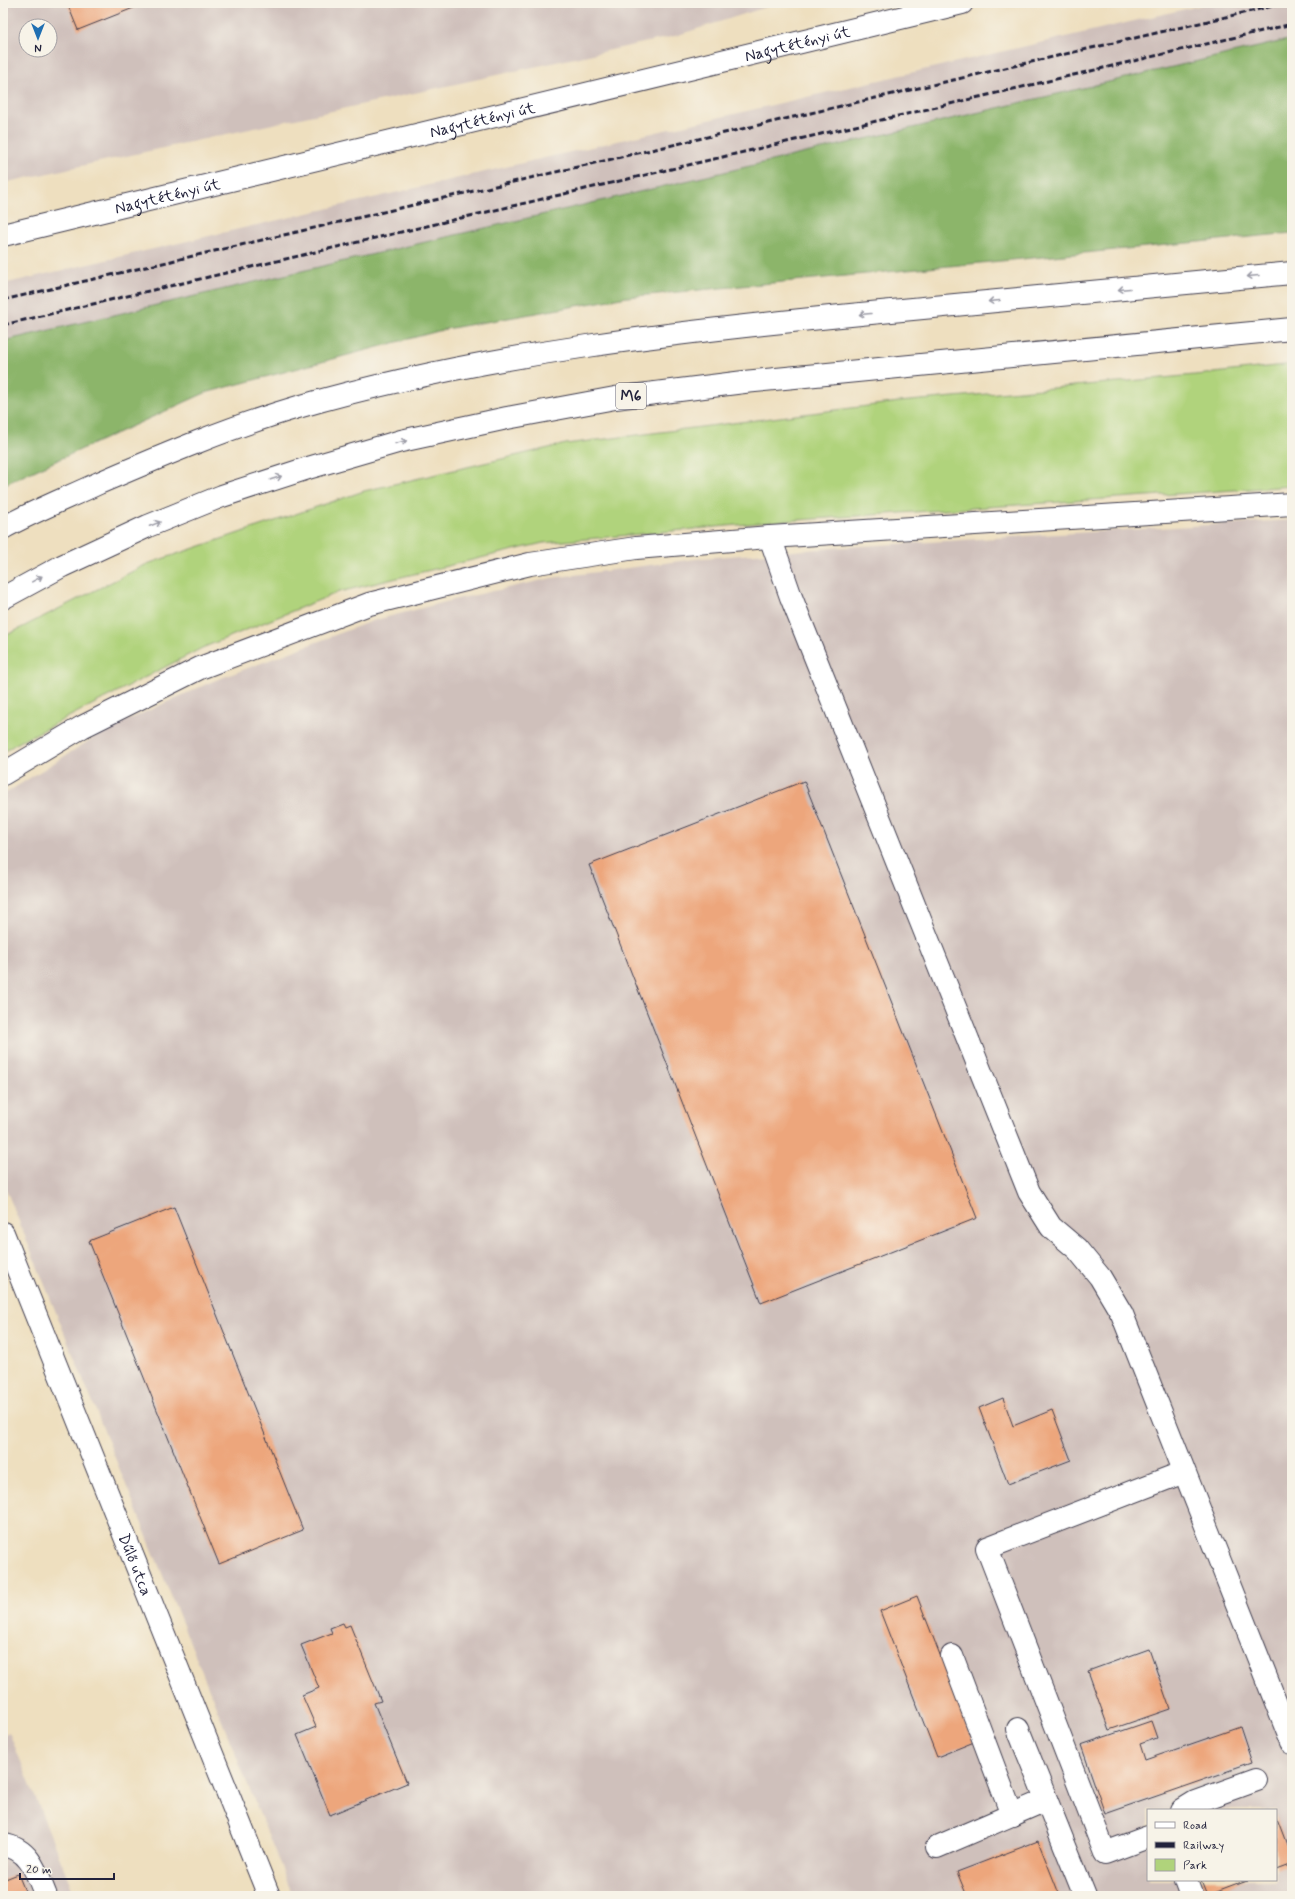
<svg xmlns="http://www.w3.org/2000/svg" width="1295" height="1899" viewBox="0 0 1295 1899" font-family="Mynerve,sans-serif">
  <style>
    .industrial { fill: #cfc0bb; fill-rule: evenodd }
    .green { fill: #b0d37b; stroke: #697a5b }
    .forest { fill: #8cb56b; stroke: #576c53 }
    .building { fill: #eda67b }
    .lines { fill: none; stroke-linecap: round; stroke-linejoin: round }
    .minor-casing { stroke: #413e4f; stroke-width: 24 }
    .major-casing { stroke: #413e4f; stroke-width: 24 }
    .highway-casing { stroke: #413e4f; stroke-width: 24 }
    .minor { stroke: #fff; stroke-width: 22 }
    .major { stroke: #fff; stroke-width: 22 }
    .highway { stroke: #fff; stroke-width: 22 }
    .rail { stroke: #22223b; stroke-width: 3; stroke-dasharray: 6 3; stroke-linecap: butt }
    .oneway { stroke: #9c9ca7 }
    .labels { text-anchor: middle; stroke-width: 3; stroke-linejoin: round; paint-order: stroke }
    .shield { fill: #f7f3e8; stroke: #62616f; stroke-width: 1 }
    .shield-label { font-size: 15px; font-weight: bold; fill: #22223b }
    .street-label { font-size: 16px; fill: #22223b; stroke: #f7f3e8 }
  </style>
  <rect width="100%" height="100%" fill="#f7f3e8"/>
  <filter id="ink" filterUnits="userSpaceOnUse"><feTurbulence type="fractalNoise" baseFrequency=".025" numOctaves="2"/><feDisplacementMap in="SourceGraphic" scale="8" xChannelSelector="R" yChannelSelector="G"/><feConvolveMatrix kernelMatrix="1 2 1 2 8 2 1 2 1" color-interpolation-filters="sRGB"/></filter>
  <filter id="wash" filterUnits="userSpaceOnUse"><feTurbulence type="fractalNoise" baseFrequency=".012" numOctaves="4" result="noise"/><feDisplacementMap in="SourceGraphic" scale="16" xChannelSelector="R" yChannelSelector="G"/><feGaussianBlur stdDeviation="0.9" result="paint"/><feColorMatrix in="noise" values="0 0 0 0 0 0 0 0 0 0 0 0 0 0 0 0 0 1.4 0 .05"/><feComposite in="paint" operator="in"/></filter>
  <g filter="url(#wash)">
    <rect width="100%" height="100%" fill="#eedfbf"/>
    <path class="industrial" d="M3,3H779L675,36L3,183ZM26,26H50V50H26Z
      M1211,3H1292V39L3,341V284Z
      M1292,520V1896H293L3,1182V795L106,730L211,682L372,621L453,600L552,578L703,558L845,547ZM1148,1810H1276V1880H1148Z
      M9,1732L75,1896H3V1735Z"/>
    <path class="green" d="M1292,364V486L770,522L543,543L339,592L202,648L14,745L3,753V637L147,564L364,491L566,444L899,402L1206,374Z"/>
    <path class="forest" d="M1292,39V233L627,297L446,329L205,393L3,485V341Z"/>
    <g id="blocks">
      <path class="building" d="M67,3H146L78,30Z
        M804,781L977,1218L761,1303L589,865Z
        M174,1207L303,1530L219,1564L89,1241Z
        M1003,1398L1013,1426L1052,1410L1071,1460L1008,1484L979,1408Z
        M917,1596L974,1742L937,1757L880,1611Z
        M343,1623L345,1627L350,1625L381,1701L374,1703L407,1783L330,1815L297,1735L316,1727L302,1695L319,1688L301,1645L332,1633L330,1628Z
        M1149,1649L1170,1709L1109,1730L1088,1671Z
        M1151,1721L1157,1738L1140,1744L1145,1760L1240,1727L1252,1763L1105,1814L1081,1745Z
        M1276,1816L1292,1858V1863L1276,1869Z
        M1038,1841L1060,1896H967L957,1872Z
        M18,1874L27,1896H3V1880Z
        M1201,1880H1247L1207,1895Z
        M1292,1892V1896H1282Z"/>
    </g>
  </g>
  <g filter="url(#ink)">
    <use href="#blocks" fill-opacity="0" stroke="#413e4f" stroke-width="1"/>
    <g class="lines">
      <g class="minor-casing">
        <g id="minor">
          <path d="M770,537L791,597L1029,1192L1051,1227L1077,1249L1100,1277L1122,1314L1292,1743"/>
          <path d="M3,774L82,727L200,668L369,604L530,564L636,548L770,537L1292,504"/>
          <path id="s1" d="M3,1233L269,1896"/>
          <path d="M952,1656L1012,1815"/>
          <path d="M1018,1729L1085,1896"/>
          <path d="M1182,1810L1195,1802L1256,1780"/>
          <path d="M1148,1837L1105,1853L987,1548L1184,1472"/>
          <path d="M3,1845C30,1848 37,1874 46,1896"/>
          <path d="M937,1847L1046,1800"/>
          <path d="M1186,1880L1192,1896"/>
        </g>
      </g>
      <g class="major-casing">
        <g id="major">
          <path id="s2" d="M3,235L962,3"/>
        </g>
      </g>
      <g class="highway-casing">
        <path id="highway" d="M3,528C34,511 67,498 99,483C164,455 230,427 298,407C488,352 685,331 881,312C1018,299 1155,286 1292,273
          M3,598L62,566L148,526L222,496L308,468L401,441L507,418L615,398L744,382L1292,329"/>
      </g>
      <use href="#minor" class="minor"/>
      <use href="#major" class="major"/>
      <use href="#highway" class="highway"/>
      <path class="rail" d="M3,300L1286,3
        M3,325L1292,24"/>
    </g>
    <defs><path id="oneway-shaft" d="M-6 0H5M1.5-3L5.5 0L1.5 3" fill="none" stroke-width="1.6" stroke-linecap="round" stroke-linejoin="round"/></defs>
    <g class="oneway">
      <use href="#oneway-shaft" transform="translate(1253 276) rotate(175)"/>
      <use href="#oneway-shaft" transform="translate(1124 289) rotate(175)"/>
      <use href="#oneway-shaft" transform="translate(994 301) rotate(175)"/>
      <use href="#oneway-shaft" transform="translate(865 314) rotate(175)"/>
      <use href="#oneway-shaft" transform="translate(401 442) rotate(-14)"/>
      <use href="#oneway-shaft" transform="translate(276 478) rotate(-18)"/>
      <use href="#oneway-shaft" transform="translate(155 524) rotate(-22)"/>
      <use href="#oneway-shaft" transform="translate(37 579) rotate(-29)"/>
    </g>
  </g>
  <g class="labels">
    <rect class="shield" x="616" y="383" width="30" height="26" rx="3"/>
    <g class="shield-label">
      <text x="631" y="401">M6</text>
    </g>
    <g class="street-label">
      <text dy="6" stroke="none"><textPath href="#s2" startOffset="817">Nagytétényi út</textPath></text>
      <text dy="6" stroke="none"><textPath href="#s2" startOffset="493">Nagytétényi út</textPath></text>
      <text dy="6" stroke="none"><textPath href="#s2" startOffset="169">Nagytétényi út</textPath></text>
      <text dy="6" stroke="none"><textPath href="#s1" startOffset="357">Dűlő utca</textPath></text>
    </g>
  </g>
  <rect width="1295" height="1899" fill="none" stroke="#f7f3e8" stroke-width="16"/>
  <rect x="1147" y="1809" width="130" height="72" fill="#f7f3e8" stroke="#a29fa3"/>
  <rect x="1155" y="1822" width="20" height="6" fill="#ffffff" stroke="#a29fa3"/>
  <text x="1183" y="1829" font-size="12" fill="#22223b">Road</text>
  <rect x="1155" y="1842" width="20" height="6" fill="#22223b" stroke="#a29fa3"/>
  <text x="1183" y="1849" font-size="12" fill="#22223b">Railway</text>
  <rect x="1155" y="1859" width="20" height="12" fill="#b0d37b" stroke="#a29fa3"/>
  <text x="1183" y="1869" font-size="12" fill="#22223b">Park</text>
  <g transform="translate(38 38) rotate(180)"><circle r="19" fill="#f7f3e8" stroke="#a29fa3"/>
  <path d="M0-3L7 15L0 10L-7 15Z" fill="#1f6fb2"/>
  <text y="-6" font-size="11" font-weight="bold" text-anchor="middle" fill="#22223b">N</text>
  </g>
  <path d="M20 1873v6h94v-6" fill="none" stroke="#22223b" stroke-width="2"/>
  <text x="26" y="1873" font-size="12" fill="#22223b" stroke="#f7f3e8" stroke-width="3" paint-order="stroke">20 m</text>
</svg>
